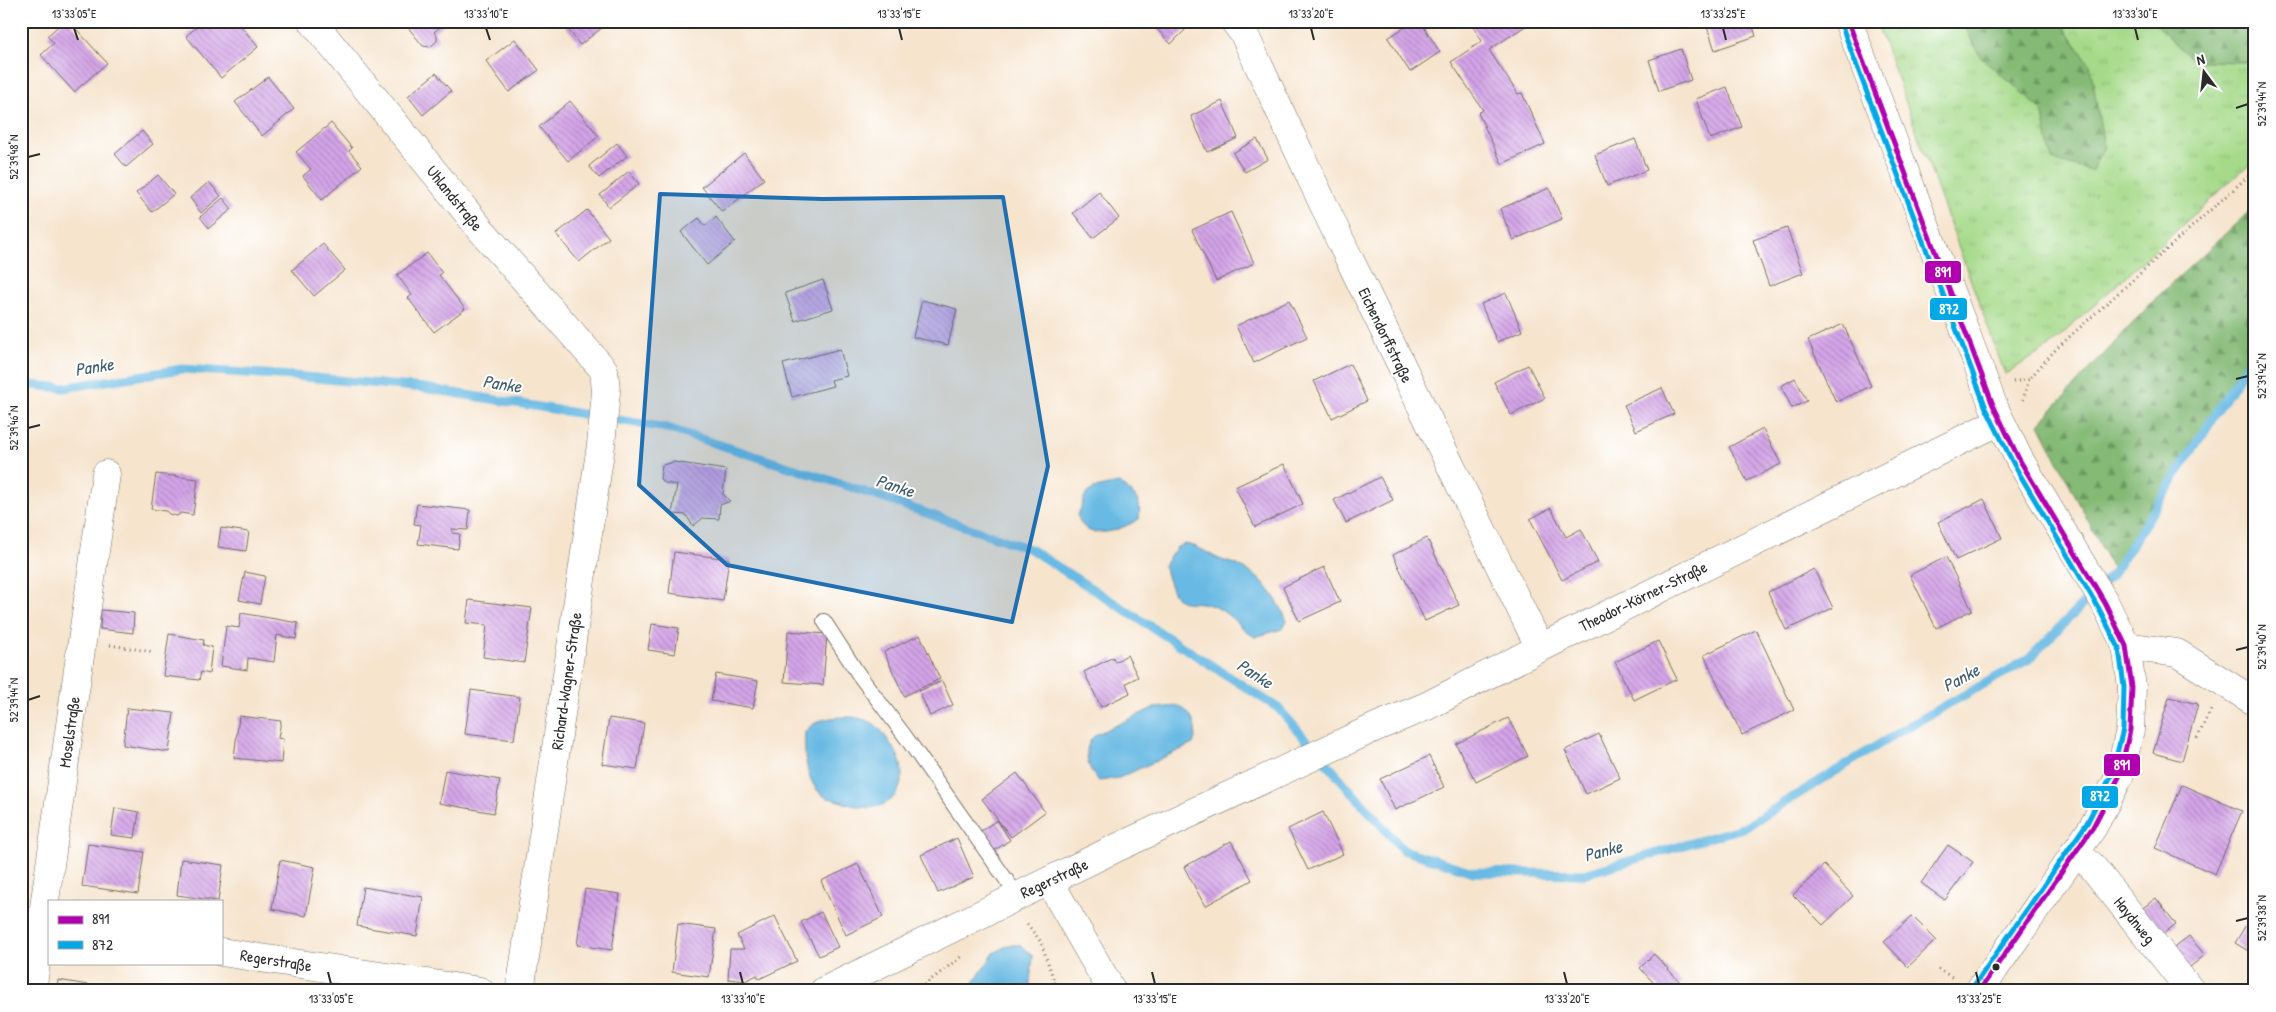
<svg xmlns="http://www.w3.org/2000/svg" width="2276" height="1012" viewBox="0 0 2276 1012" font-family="'Patrick Hand',sans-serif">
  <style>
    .grass { fill: url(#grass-tufts); stroke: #68825a }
    .forest { fill: url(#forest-firs); stroke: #587250 }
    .water { fill: #67b9e3; stroke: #497287 }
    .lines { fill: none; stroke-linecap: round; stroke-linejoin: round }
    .stream { stroke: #67b9e3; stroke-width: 9 }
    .building { fill: url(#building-back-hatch) }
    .lane-casing { stroke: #726c64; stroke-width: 16 }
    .street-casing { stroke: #726c64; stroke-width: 29 }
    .secondary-casing { stroke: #726c64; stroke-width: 29 }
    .path { stroke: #726c64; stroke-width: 3; stroke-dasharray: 1 4; stroke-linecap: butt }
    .lane { stroke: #fff; stroke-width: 14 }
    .street { stroke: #fff; stroke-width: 28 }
    .secondary { stroke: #fff; stroke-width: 28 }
    .bus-1-casing { stroke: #fff; stroke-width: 9 }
    .bus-2-casing { stroke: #fff; stroke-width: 9 }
    .bus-1 { stroke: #b000b0; stroke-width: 5 }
    .bus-2 { stroke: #02a7e5; stroke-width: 5 }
    .marked { fill: #1f6fb2; fill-opacity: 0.2; stroke: #1f6fb2; stroke-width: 4; stroke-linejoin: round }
    .ticks { fill: none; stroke: #2b2b2b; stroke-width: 2 }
    .bus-dot { fill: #2b2b2b; stroke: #fff; stroke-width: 2 }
    .labels { text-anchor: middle; stroke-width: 4; stroke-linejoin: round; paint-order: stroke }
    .street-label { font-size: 16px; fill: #2b2b2b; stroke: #fff }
    .water-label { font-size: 18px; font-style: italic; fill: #405d6b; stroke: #fff }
    .line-badge { stroke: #fff; stroke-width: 2 }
    .badge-label { font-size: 14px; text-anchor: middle; font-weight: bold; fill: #fff }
    .neatline { fill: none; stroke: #2b2b2b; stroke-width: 2 }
    .ticks-label { font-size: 12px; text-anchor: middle; fill: #2b2b2b }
  </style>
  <defs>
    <pattern id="grass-tufts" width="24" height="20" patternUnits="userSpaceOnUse" patternTransform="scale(1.25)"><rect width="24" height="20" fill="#a6da8a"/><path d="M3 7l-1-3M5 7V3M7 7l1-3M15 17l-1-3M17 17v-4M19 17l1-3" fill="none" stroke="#8fbb77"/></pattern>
    <pattern id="forest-firs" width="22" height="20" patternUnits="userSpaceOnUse" patternTransform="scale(1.25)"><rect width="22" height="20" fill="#84ba76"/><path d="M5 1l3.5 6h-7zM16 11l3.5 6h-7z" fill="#6c9761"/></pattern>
    <pattern id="building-back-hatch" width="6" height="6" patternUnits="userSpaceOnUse" patternTransform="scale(1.25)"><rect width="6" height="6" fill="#d4a4e8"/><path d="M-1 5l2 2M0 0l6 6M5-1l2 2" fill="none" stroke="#ac86bc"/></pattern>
  </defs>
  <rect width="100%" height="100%" fill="#fff"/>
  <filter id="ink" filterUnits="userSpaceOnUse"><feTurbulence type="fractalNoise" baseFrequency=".02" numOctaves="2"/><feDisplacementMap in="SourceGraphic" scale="10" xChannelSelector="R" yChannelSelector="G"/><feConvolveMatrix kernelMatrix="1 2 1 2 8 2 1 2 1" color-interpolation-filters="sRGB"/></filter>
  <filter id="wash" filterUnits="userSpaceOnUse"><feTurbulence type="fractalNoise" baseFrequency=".0096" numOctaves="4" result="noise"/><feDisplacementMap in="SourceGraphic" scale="20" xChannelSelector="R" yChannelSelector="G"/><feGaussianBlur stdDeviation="1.12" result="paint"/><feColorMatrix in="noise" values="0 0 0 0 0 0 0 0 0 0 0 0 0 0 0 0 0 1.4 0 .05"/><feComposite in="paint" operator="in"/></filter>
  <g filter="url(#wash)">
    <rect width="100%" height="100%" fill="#f6e4cd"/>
    <path class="grass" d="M1876,21H2153L2194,61L2255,62V159L2046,349L2005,374Z"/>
    <path class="forest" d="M1962,21H2060L2090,65L2104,147L2091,171L2052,160L2042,110L1980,56Z
      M2153,21H2255V62L2194,61Z
      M2255,206V352L2114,572L2039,424L2157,297Z"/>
    <path class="water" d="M1119,483C1134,494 1142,499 1139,519C1126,527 1095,541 1083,526C1080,523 1079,518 1077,515C1082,508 1082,503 1085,496C1089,487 1111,485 1119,483Z
      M1185,544C1199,546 1205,552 1217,558C1225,562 1235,563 1243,568C1264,579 1278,599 1287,621L1282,629L1255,637C1242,630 1234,618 1221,610C1187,590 1179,624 1164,565L1177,547Z
      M1180,706C1193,715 1199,729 1193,744L1119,778L1099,781C1087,770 1081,747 1095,735L1153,708Z
      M853,717C879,722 878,727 893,747C908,768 905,798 879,806C868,810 852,805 842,802C833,799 823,798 818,791C805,776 804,751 805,732C817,717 834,717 853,717Z
      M1008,945H1021L1033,956L1029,991H968L994,953Z"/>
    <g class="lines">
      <path class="stream" d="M21,384L63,388L182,369L294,376L424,388L667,428L839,483L1030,549L1278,708L1403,850L1473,872L1584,874L1743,828L1909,726L2029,659L2114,572L2255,352"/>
    </g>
    <g id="blocks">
      <path class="building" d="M64,21H69L107,63L74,92L41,55L54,43L47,36Z
        M204,21H237L258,47L221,78L186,36Z
        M403,21H448L434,32L437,36V41L430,47L423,46Z
        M562,21H607L608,23L580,45Z
        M1149,21H1176L1185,30L1171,44Z
        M1415,21H1420L1440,52L1410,72L1388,38Z
        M1469,21H1533L1489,50L1518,94L1522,93L1545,144L1502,164L1478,113L1483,110L1451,62L1482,41Z
        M1705,21H1751L1756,36L1715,50Z
        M515,39L539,70L509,92L486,61Z
        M1681,49L1691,80L1659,91L1649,60Z
        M436,73L451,91L423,115L408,96Z
        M268,77L294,109L262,136L235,102Z
        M1727,87L1742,127L1710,139L1696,99Z
        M570,101L599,136L568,161L539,127Z
        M1222,101L1238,138L1207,152L1191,116Z
        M331,123L352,148L349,151L362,166L322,200L303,176L311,169L296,152Z
        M142,131L153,144L126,167L115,154Z
        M1257,139L1268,159L1245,172L1233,153Z
        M1635,139L1647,170L1607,186L1595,155Z
        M617,143L627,156L599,178L589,166Z
        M744,153L764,179L722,212L702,187Z
        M629,171L639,184L609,207L600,195Z
        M158,175L174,194L152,212L136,193Z
        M209,182L221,196L201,213L190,198Z
        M1549,188L1562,219L1513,240L1500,209Z
        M1099,192L1119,218L1093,238L1073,213Z
        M223,198L232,209L209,228L200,217Z
        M587,210L609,238L579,262L556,234Z
        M1231,212L1254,263L1216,281L1192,230Z
        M716,217L735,242L707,265L681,232L699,218L705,226Z
        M1787,228L1803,273L1769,286L1753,240Z
        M323,244L345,270L314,296L292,270Z
        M427,253L442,273L439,275L465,309L434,332L408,298L412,295L397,275Z
        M823,280L833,309L795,321L785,293Z
        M1506,293L1522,331L1497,342L1481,304Z
        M922,300L957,309L948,345L913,337Z
        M1289,300L1307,337L1254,363L1236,326Z
        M1843,324L1871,386L1836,402L1808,340Z
        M840,349L847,376L831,380L833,386L792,397L783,364Z
        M1350,364L1367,401L1332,418L1314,381Z
        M1528,365L1545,398L1511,415L1494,382Z
        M1795,378L1807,401L1792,408L1781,386Z
        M1662,388L1674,414L1636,431L1624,405Z
        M1763,429L1781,464L1747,481L1729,447Z
        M674,462L726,470L723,494L730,501L720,505L719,519L703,518L693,526L686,515L672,514L677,485L665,483L660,479L662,465Z
        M1284,464L1303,504L1255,527L1235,487Z
        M156,474L198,479L193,515L181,513L177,516L169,514L166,511L151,509Z
        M1380,477L1393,500L1346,523L1334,500Z
        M1984,499L2002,538L1956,560L1938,522Z
        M417,504L470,510L468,530L452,529V533L460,534L458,549L418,544L421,525L414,524Z
        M1551,508L1566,537L1581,529L1598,562L1562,580L1530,519Z
        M221,528L249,532L246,551L218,547Z
        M1427,538L1459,605L1425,621L1393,555Z
        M674,552L729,559L723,601L669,593Z
        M1946,557L1972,610L1936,628L1910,575Z
        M1324,567L1340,602L1299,621L1283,587Z
        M1814,569L1833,608L1786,630L1768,592Z
        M245,572L265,576L260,604L239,600Z
        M469,600L532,608L524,663L483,657L487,625L466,623Z
        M101,610L134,613L133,633L100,629Z
        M241,613L298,623L296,639L277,635L274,662L248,658L247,670L221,666L226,626L239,628Z
        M652,624L679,628L675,654L648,650Z
        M1756,630L1794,710L1742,735L1704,655Z
        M788,631L827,634L823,685L784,682Z
        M169,634L204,640L203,645L212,647L209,674L201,672L199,680L163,676Z
        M920,635L940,679L904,696L884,652Z
        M1658,641L1677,679L1634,700L1615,662Z
        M1127,655L1138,677L1126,683L1130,693L1101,707L1084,672L1113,657L1115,662Z
        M716,674L758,681L753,708L711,701Z
        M942,681L953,705L930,716L919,691Z
        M471,690L520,697L514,740L465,734Z
        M2169,697L2198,704L2182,761L2153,753Z
        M127,708L174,713L169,752L123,745Z
        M239,716L281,721L278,738L283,739L281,763L234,758Z
        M609,718L644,723L637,769L602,764Z
        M1508,718L1528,756L1476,782L1456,744Z
        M1599,734L1620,778L1586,794L1565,750Z
        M1429,756L1444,787L1395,810L1380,779Z
        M445,770L500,780L494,813L439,803Z
        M1017,773L1045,812L1011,837L982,799Z
        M2182,785L2242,811L2215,874L2155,848Z
        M115,808L139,812L135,838L111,835Z
        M1323,812L1343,854L1308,870L1288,829Z
        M997,820L1010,840L992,852L979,832Z
        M957,838L974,877L938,893L921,855Z
        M1231,841L1252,880L1205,906L1184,867Z
        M88,844L144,852L138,894L82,886Z
        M1948,845L1973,862L1945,900L1921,883Z
        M181,859L223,865L218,901L177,895Z
        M280,860L315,867L306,916L272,909Z
        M858,864L883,917L846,935L821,881Z
        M1824,865L1853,896L1823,925L1793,895Z
        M363,887L423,897L417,936L357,926Z
        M585,889L620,894L612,950L577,945Z
        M2156,898L2176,924L2159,937L2139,911Z
        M2255,910V955L2235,943Z
        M821,912L838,947L819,956L801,922Z
        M775,916L797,961L759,979L757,975L745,981L728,979L730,949H744L737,935Z
        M1912,916L1936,940L1908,967L1884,942Z
        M678,924L716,929L709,977L672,972Z
        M2189,936L2205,955L2185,971L2169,951Z
        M1654,954L1681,983L1673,991H1661L1640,968Z
        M58,980L106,988L105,991H57Z"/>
    </g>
  </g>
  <g filter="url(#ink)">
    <use href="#blocks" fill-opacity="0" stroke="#726c64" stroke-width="1"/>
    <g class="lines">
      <g class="lane-casing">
        <path id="lane" d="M824,621L859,675L905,736L1017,895"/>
      </g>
      <g class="street-casing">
        <path id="street" d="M312,21L482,231L604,370L606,392L601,445L520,991
          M1234,21L1244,34L1340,240L1540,648
          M2126,646L2177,653L2255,702
          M2074,853L2091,865L2191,991
          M1049,881L1112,991
          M221,952L480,991
          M32,991L106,474
          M824,991L1112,850L1376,727L1427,706L1540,648L2000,421"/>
      </g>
      <g class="secondary-casing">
        <path id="secondary" d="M1848,21L1993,405L2019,459L2105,603L2126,646L2132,687L2130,730L2119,777L2093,827L1979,991"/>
      </g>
      <path class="path" d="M2013,382L2029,379
        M2023,400L2029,379L2056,349L2255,170
        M110,645L154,652
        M2197,738L2212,708
        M1027,924L1041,942L1056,987L1059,991
        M1938,969L1955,979
        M916,991L961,957"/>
      <use href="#lane" class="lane"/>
      <use href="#street" class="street"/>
      <use href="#secondary" class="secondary"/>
      <g class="bus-1-casing">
        <path id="bus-1" d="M1848,21L1993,405L2019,459L2105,603L2126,646L2132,687L2130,730L2119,777L2093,827L1979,991"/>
      </g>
      <g class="bus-2-casing">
        <path id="bus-2" d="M1841,24L1986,408L2013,463L2098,607L2119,648L2124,687L2123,729L2112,774L2087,823L1973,987"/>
      </g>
      <use href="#bus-1" class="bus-1"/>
      <use href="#bus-2" class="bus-2"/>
    </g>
  </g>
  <path class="marked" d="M660,194L823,199L1003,197L1048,466L1012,622L727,565L639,485Z"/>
  <path class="ticks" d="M74,28L78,40M486,28L490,40M899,28L902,40M1311,28L1314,40M1723,28L1726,40M2135,28L2138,40M2236,108L2248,104M28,157L40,154M2236,379L2248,376M28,428L40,425M2236,650L2248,647M28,700L40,696M2236,921L2248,918M328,972L331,984M740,972L743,984M1152,972L1155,984M1564,972L1567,984M1976,972L1979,984"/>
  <circle class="bus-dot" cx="1996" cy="967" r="4.5"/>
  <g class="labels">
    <g class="street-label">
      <text transform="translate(455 198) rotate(51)" y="6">Uhlandstraße</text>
      <text transform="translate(1386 335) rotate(64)" y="6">Eichendorffstraße</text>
      <text transform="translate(1643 596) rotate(-26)" y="6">Theodor-Körner-Straße</text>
      <text transform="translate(566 681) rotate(-82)" y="6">Richard-Wagner-Straße</text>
      <text transform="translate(69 732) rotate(-82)" y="6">Moselstraße</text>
      <text transform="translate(1054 878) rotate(-25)" y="6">Regerstraße</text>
      <text transform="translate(2135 920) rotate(51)" y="6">Haydnweg</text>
      <text transform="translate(276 960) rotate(9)" y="6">Regerstraße</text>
    </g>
    <g class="water-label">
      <text transform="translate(94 367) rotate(-9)" y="6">Panke</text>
      <text transform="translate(502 384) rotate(9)" y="6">Panke</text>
      <text transform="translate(895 486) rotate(18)" y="6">Panke</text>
      <text transform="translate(1255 674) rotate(33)" y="6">Panke</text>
      <text transform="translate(1961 678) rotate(-29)" y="6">Panke</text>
      <text transform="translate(1603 851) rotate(-15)" y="6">Panke</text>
    </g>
  </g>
  <g class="line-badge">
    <rect x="1924" y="260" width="38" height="24" rx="5" fill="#b000b0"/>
    <rect x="1929" y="297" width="39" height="24" rx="5" fill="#02a7e5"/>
    <rect x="2103" y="753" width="38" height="24" rx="5" fill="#b000b0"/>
    <rect x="2081" y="785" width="38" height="24" rx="5" fill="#02a7e5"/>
  </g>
  <g class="badge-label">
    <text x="1943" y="277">891</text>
    <text x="1949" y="314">872</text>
    <text x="2122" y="770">891</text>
    <text x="2100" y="801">872</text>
  </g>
  <rect width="2276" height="1012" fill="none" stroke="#fff" stroke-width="55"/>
  <rect x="48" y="900" width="175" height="65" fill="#ffffff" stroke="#aaaaaa"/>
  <rect x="58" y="916" width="25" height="8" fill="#b000b0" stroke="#aaaaaa"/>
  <text x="92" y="924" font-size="15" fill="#2b2b2b">891</text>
  <rect x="58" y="941" width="25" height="8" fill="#02a7e5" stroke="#aaaaaa"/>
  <text x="92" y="950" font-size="15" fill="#2b2b2b">872</text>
  <g transform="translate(2204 72) rotate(345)" stroke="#ffffff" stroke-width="4" paint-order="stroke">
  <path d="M0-4L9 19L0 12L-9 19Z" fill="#2b2b2b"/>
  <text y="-8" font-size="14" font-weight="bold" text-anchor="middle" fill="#2b2b2b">N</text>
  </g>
  <rect x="28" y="28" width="2220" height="956" class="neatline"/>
  <g class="ticks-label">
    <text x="74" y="18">13°33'05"E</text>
    <text x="486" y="18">13°33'10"E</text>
    <text x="899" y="18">13°33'15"E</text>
    <text x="1311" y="18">13°33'20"E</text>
    <text x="1723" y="18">13°33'25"E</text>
    <text x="2135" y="18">13°33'30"E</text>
    <text transform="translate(2262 104) rotate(-90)" y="4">52°39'44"N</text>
    <text transform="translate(14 157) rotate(-90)" y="4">52°39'48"N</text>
    <text transform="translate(2262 376) rotate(-90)" y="4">52°39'42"N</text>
    <text transform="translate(14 428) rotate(-90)" y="4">52°39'46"N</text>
    <text transform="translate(2262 647) rotate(-90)" y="4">52°39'40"N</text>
    <text transform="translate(14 700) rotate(-90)" y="4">52°39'44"N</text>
    <text transform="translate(2262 918) rotate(-90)" y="4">52°39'38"N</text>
    <text x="331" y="1003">13°33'05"E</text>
    <text x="743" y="1003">13°33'10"E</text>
    <text x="1155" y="1003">13°33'15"E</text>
    <text x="1567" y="1003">13°33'20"E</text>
    <text x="1979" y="1003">13°33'25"E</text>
  </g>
</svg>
